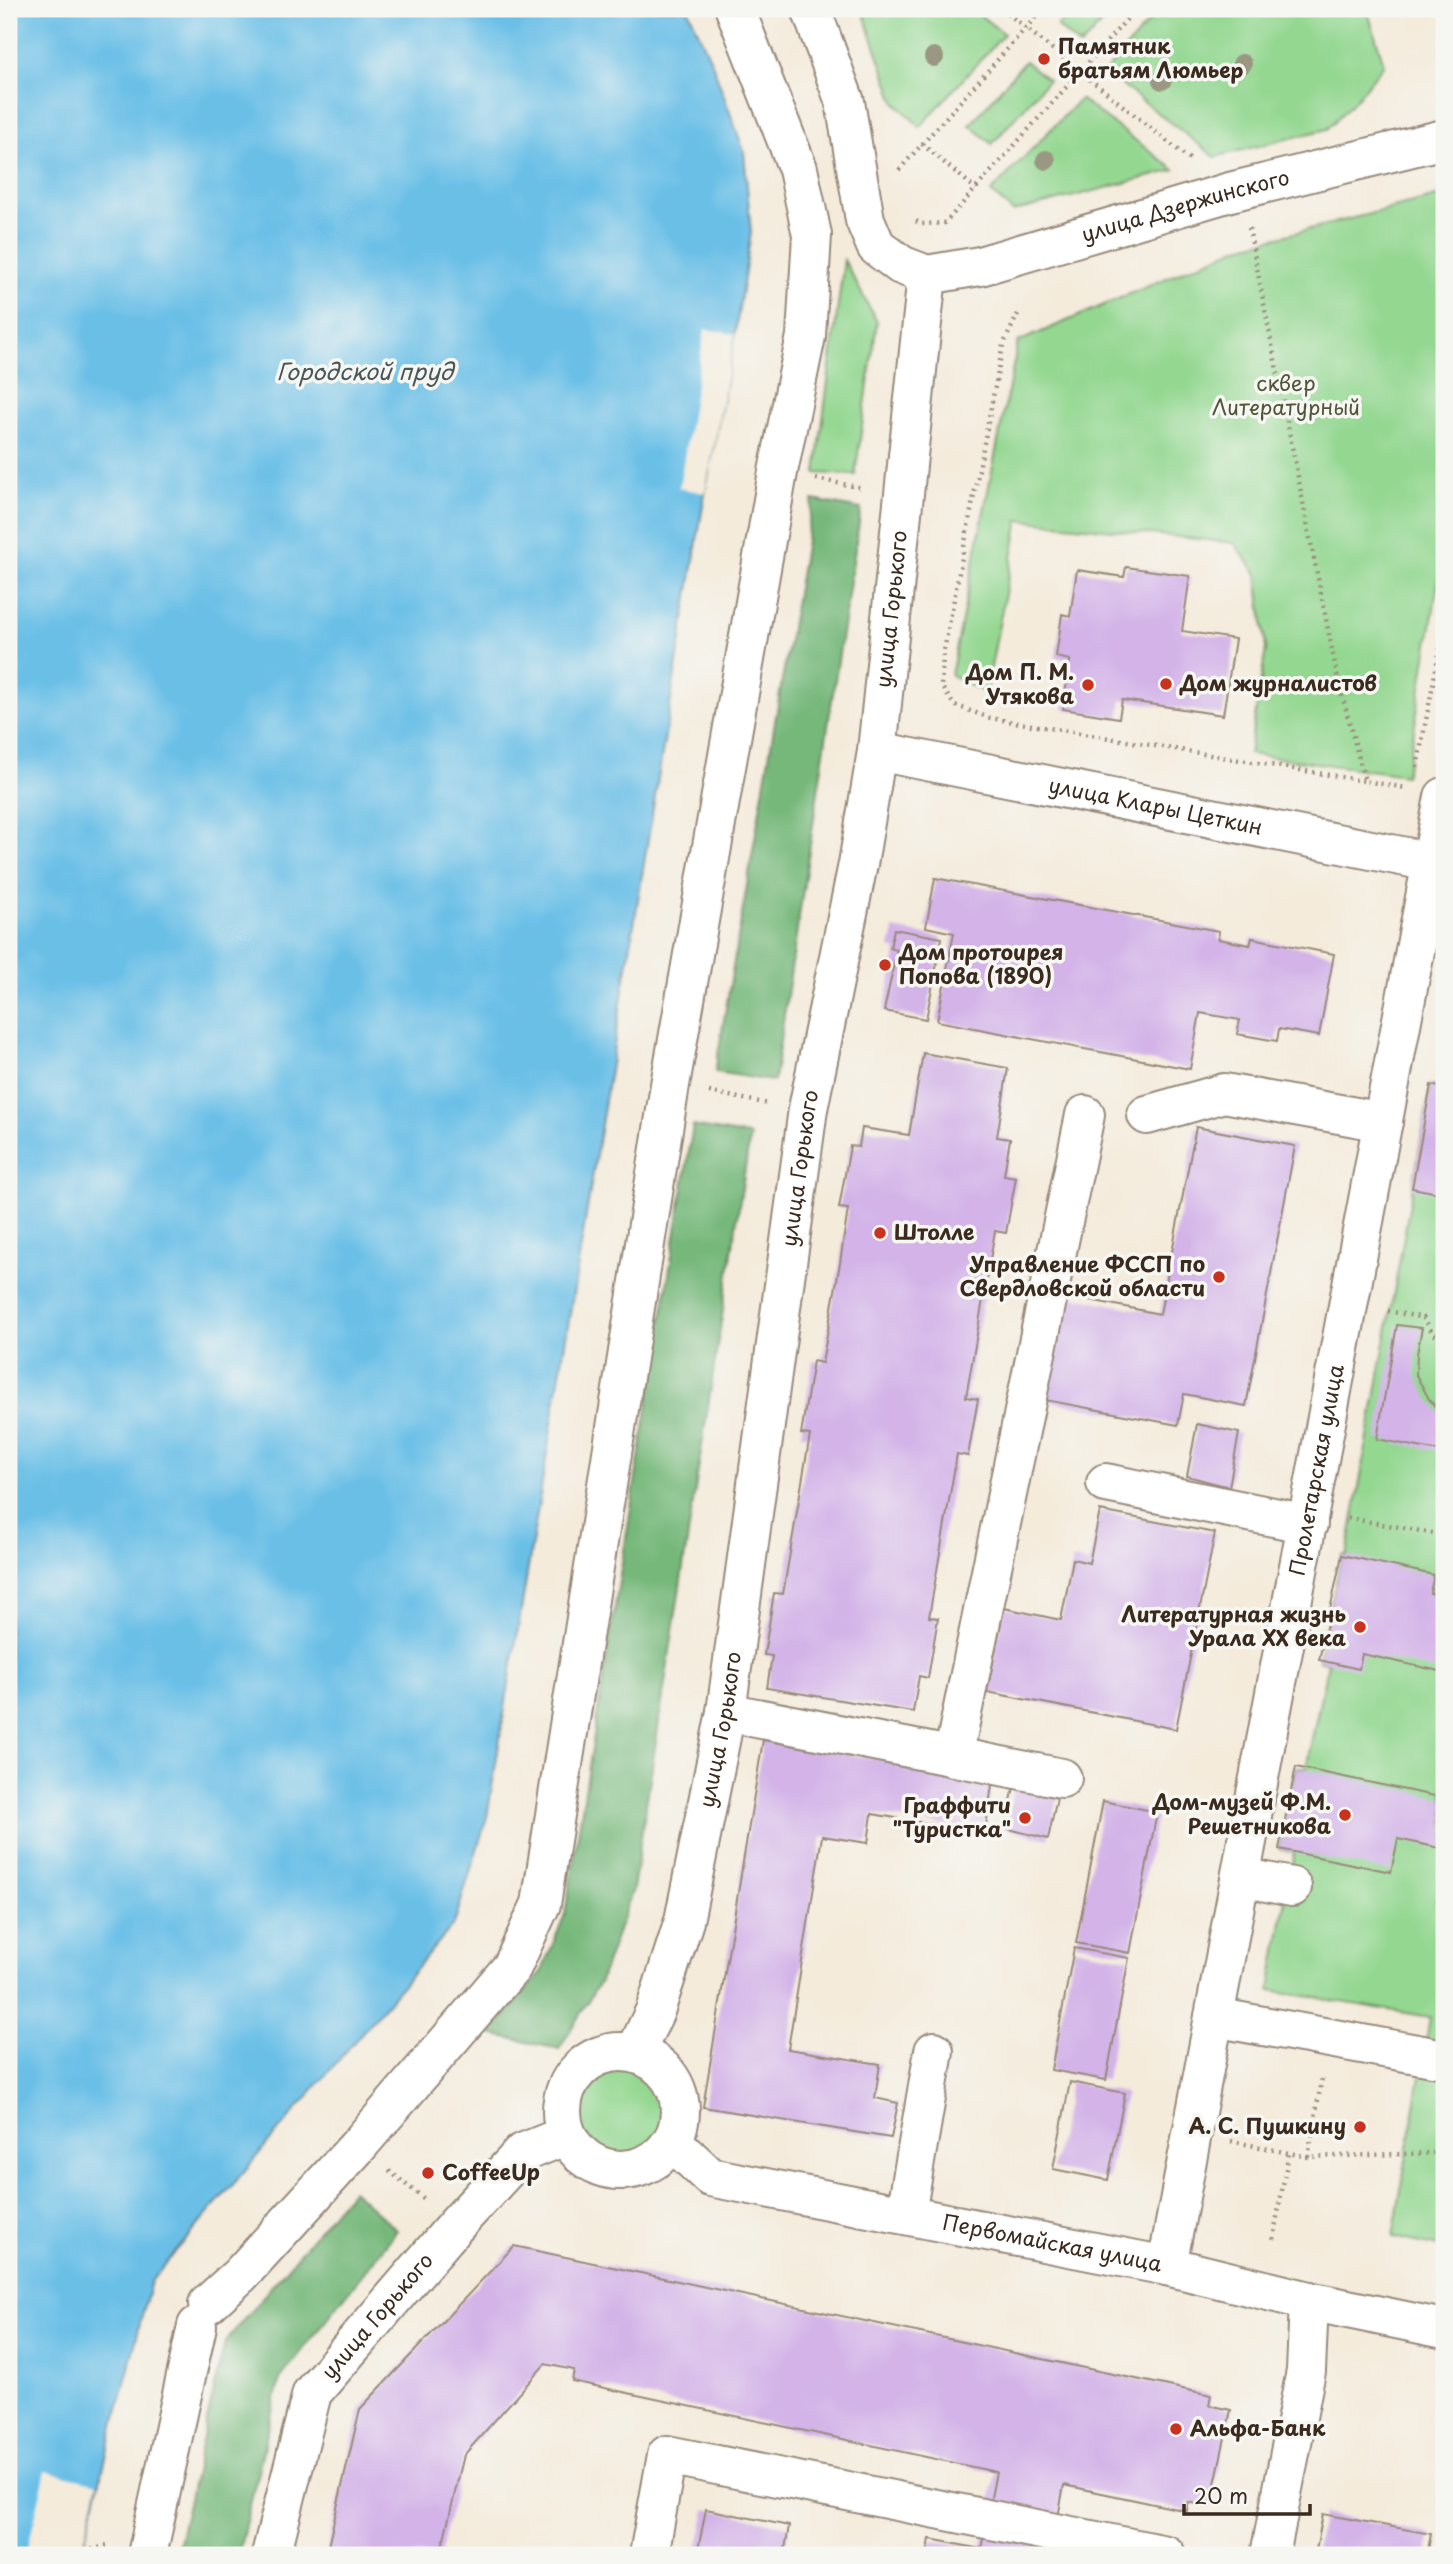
<svg xmlns="http://www.w3.org/2000/svg" width="1453" height="2564" viewBox="0 0 1453 2564" font-family="'Playpen Sans',sans-serif">
  <style>
    .green { fill: #93d790; stroke: #678057; stroke-width: 2 }
    .forest { fill: #76b87a; stroke: #58714c; stroke-width: 2 }
    .water { fill: #6bbfe7; stroke: #537482; stroke-width: 2 }
    .pier { fill: #f4ebdb }
    .building { fill: #d3b3e8 }
    .lines { fill: none; stroke-linecap: round; stroke-linejoin: round }
    .minor-casing { stroke: #988a7c; stroke-width: 42 }
    .path { stroke: #988a7c; stroke-width: 4.5; stroke-dasharray: 2 5; stroke-linecap: butt }
    .minor { stroke: #fff; stroke-width: 38 }
    .tree { fill: #9a9882 }
    .poi-dot { fill: #c8321e; stroke: #f6f6f2; stroke-width: 2.5 }
    .labels { text-anchor: middle; stroke-width: 7; stroke-linejoin: round; paint-order: stroke }
    .poi-label { font-size: 21px; font-weight: bold; fill: #3b2a1e; stroke: #f6f6f2; text-anchor: start }
    .street-label { font-size: 21px; fill: #3b2a1e; stroke: #f6f6f2 }
    .park-label { font-size: 21px; fill: #51553a; stroke: #f6f6f2 }
    .water-label { font-size: 23px; font-style: italic; fill: #49575a; stroke: #f6f6f2 }
  </style>
  <rect width="100%" height="100%" fill="#f6f6f2"/>
  <filter id="ink" filterUnits="userSpaceOnUse"><feTurbulence type="fractalNoise" baseFrequency=".0143" numOctaves="2"/><feDisplacementMap in="SourceGraphic" scale="14" xChannelSelector="R" yChannelSelector="G"/><feConvolveMatrix kernelMatrix="1 2 1 2 8 2 1 2 1" color-interpolation-filters="sRGB"/></filter>
  <filter id="wash" filterUnits="userSpaceOnUse"><feTurbulence type="fractalNoise" baseFrequency=".00686" numOctaves="4" result="noise"/><feDisplacementMap in="SourceGraphic" scale="28" xChannelSelector="R" yChannelSelector="G"/><feGaussianBlur stdDeviation="1.57" result="paint"/><feColorMatrix in="noise" values="0 0 0 0 0 0 0 0 0 0 0 0 0 0 0 0 0 1.4 0 .05"/><feComposite in="paint" operator="in"/></filter>
  <g filter="url(#wash)">
    <rect width="100%" height="100%" fill="#f4ebdb"/>
    <path class="green" d="M862,9H972L1004,34L920,127L895,102Z
      M1073,9H1115L1080,47L1057,26Z
      M1160,9H1367L1384,64L1357,98L1327,129L1215,157L1105,72Z
      M1025,61L1048,80L992,144L970,125Z
      M1080,99L1175,170L1013,212L991,192Z
      M1444,195V546L1409,761L1405,775L1249,754L1266,649L1257,574L1234,543L1019,520L986,693L951,675L1018,342L1239,247Z
      M844,260L877,322L855,475L816,473Z
      M1431,1085L1444,1088V2248L1393,2237L1430,2017L1270,1990L1294,1852L1279,1849L1296,1767L1306,1768L1328,1663L1319,1660L1342,1555H1347Z
      M576 2111a47 47 0 1 1 94 0a47 47 0 1 1-94 0Z"/>
    <path class="forest" d="M813,500L861,509L774,1081L715,1072Z
      M693,1126L750,1136L633,1889L600,1981L559,2049L490,2034L542,1971L565,1914Z
      M352,2190L397,2230L280,2379L238,2555H176L225,2342Z"/>
    <path class="water" d="M9,9H688L712,63L744,151L751,233L735,334L705,493L487,1817L454,1924L151,2281L81,2555H9Z"/>
    <path class="pier" d="M705,329L735,334L705,493L679,488Z
      M46,2471L98,2483L81,2555H26Z"/>
    <g id="blocks">
      <path class="building" d="M1126,567L1190,576L1182,631L1235,639L1223,715L1122,700L1119,718L1063,709L1070,660L1056,657L1062,614L1070,616L1077,570L1124,577Z
        M935,878L1219,931L1218,939L1250,945L1252,938L1334,954L1319,1036L1279,1029L1277,1041L1237,1034L1240,1020L1200,1013L1190,1069L937,1021L954,933L926,927Z
        M894,929L942,938L926,1019L884,1011L897,950L890,948Z
        M923,1053L1008,1068L997,1137L1010,1139L1004,1175L1016,1177L1006,1233L995,1231L966,1397L978,1399L968,1456L957,1454L929,1617L938,1618L928,1678L919,1676L913,1712L767,1688L772,1656L764,1655L774,1593L783,1594L810,1435L801,1434L813,1361L822,1363L840,1263L848,1209L839,1208L850,1146L859,1147L862,1128L909,1135Z
        M1431,1085L1444,1088V1194L1412,1188Z
        M1196,1127L1295,1146L1246,1406L1184,1394L1178,1425L1040,1399L1060,1294L1160,1314Z
        M1397,1325L1422,1328L1417,1354L1416,1375L1429,1399L1444,1417V1452L1377,1439Z
        M1197,1424L1239,1433L1229,1487L1187,1476Z
        M1100,1511L1215,1533L1176,1729L987,1692L1004,1608L1061,1620L1073,1559L1089,1563Z
        M1342,1555L1434,1575L1430,1593L1444,1596V1672L1362,1654L1359,1669L1319,1660Z
        M763,1740L993,1778L985,1833L872,1814L868,1843L822,1836L788,2049L880,2064L875,2098L898,2103L891,2138L703,2107Z
        M1296,1767L1444,1798V1849L1398,1839L1391,1872L1279,1849Z
        M1014,1787L1057,1798L1048,1839L1005,1828Z
        M1103,1801L1157,1812L1130,1953L1076,1943Z
        M1443,1872H1444V1903L1437,1901Z
        M1074,1948L1129,1958L1106,2080L1051,2070Z
        M1070,2082L1125,2093L1108,2180L1053,2169Z
        M514,2246L1211,2395L1209,2405L1231,2410L1210,2507L1188,2502L1187,2511L1064,2485L1051,2555H927L930,2539L981,2549L996,2472L572,2381L574,2370L545,2364L464,2455L440,2555H326L360,2409Z
        M706,2509L789,2526L784,2555H697Z
        M1323,2514L1431,2534L1427,2555H1315Z"/>
    </g>
  </g>
  <g filter="url(#ink)">
    <use href="#blocks" fill-opacity="0" stroke="#988a7c" stroke-width="2"/>
    <g class="lines">
      <g class="minor-casing">
        <g id="minor">
          <path id="s1" d="M811,9L845,102L865,220L876,246L901,265L927,275L980,266L1230,192L1444,139"/>
          <path id="s2" d="M877,751L1431,862"/>
          <path d="M1147,1115L1224,1093L1383,1122"/>
          <path d="M1106,1483L1308,1524"/>
          <path d="M726,1712L1062,1778"/>
          <path d="M953,1757L1085,1115"/>
          <path d="M1241,1877L1292,1887"/>
          <path d="M1214,2017L1444,2059"/>
          <circle cx="621" cy="2111" r="59"/>
          <path id="s3" d="M635,2053L655,2011L684,1921L726,1712L808,1109L858,864L877,751L927,275"/>
          <path id="s4" d="M672,2141L710,2177L1167,2266L1309,2301L1444,2329"/>
          <path d="M906,2214L934,2051"/>
          <path id="s5" d="M1167,2266L1444,797"/>
          <path d="M208,2304L240,2275L358,2146L512,1967L541,1904L670,1085L778,472L806,336L812,235L798,169L735,9"/>
          <path d="M147,2555L197,2326"/>
          <path id="s6" d="M271,2555L312,2393L456,2225L522,2153L567,2135"/>
          <path d="M649,2555L667,2455L1166,2555"/>
          <path d="M1270,2555L1306,2371L1309,2301"/>
        </g>
      </g>
      <path class="path" d="M1002,9L1192,161
        M922,144L976,189
        M899,170L1043,9
        M916,221L922,224L945,223L1136,9
        M1249,228L1338,680L1365,781L1406,788
        M1018,314L1003,345L943,656L941,686L954,705L990,718L1365,781
        M816,479L863,488
        M1417,767L1444,627
        M709,1092L769,1104
        M1388,1311L1424,1318L1433,1334L1444,1341
        M1348,1518L1444,1535
        M1231,2141L1308,2157L1433,2153L1444,2142
        M1308,2157L1322,2078
        M389,2171L426,2200
        M1273,2239L1289,2153
        M64,2555L107,2546"/>
      <use href="#minor" class="minor"/>
    </g>
    <g class="tree">
      <circle cx="934" cy="57" r="10"/>
      <circle cx="1242" cy="64" r="10"/>
      <circle cx="1162" cy="80" r="10"/>
      <circle cx="1046" cy="160" r="10"/>
    </g>
  </g>
  <g class="poi-dot">
    <circle cx="1044" cy="59" r="7"/>
    <circle cx="1166" cy="684" r="7"/>
    <circle cx="1088" cy="685" r="7"/>
    <circle cx="885" cy="965" r="7"/>
    <circle cx="880" cy="1233" r="7"/>
    <circle cx="1219" cy="1277" r="7"/>
    <circle cx="1360" cy="1627" r="7"/>
    <circle cx="1345" cy="1815" r="7"/>
    <circle cx="1025" cy="1818" r="7"/>
    <circle cx="1360" cy="2127" r="7"/>
    <circle cx="428" cy="2173" r="7"/>
    <circle cx="1176" cy="2429" r="7"/>
  </g>
  <g class="labels">
    <g class="poi-label">
      <text x="1058" y="54">Памятник<tspan x="1058" dy="24">братьям Люмьер</tspan></text>
      <text x="1074" y="680" text-anchor="end">Дом П. М.<tspan x="1074" dy="24">Утякова</tspan></text>
      <text x="1180" y="691">Дом журналистов</text>
      <text x="899" y="960">Дом протоирея<tspan x="899" dy="24">Попова (1890)</tspan></text>
      <text x="894" y="1240">Штолле</text>
      <text x="1205" y="1272" text-anchor="end">Управление ФССП по<tspan x="1205" dy="24">Свердловской области</tspan></text>
      <text x="1346" y="1622" text-anchor="end">Литературная жизнь<tspan x="1346" dy="24">Урала XX века</tspan></text>
      <text x="1331" y="1810" text-anchor="end">Дом-музей Ф.М.<tspan x="1331" dy="24">Решетникова</tspan></text>
      <text x="1011" y="1813" text-anchor="end">Граффити<tspan x="1011" dy="24">"Туристка"</tspan></text>
      <text x="1346" y="2134" text-anchor="end">А. С. Пушкину</text>
      <text x="442" y="2180">CoffeeUp</text>
      <text x="1190" y="2436">Альфа-Банк</text>
    </g>
    <g class="street-label">
      <text dy="7" stroke="none"><textPath href="#s1" startOffset="574">улица Дзержинского</textPath></text>
      <text dy="7" stroke="none"><textPath href="#s3" startOffset="1470">улица Горького</textPath></text>
      <text dy="7" stroke="none"><textPath href="#s2" startOffset="284">улица Клары Цеткин</textPath></text>
      <text dy="7" stroke="none"><textPath href="#s3" startOffset="903">улица Горького</textPath></text>
      <text dy="7" stroke="none"><textPath href="#s5" startOffset="810">Пролетарская улица</textPath></text>
      <text dy="7" stroke="none"><textPath href="#s3" startOffset="336">улица Горького</textPath></text>
      <text dy="7" stroke="none"><textPath href="#s4" startOffset="401">Первомайская улица</textPath></text>
      <text dy="7" stroke="none"><textPath href="#s6" startOffset="268">улица Горького</textPath></text>
    </g>
    <g class="park-label">
      <text x="1286" y="391">сквер<tspan x="1286" dy="24">Литературный</tspan></text>
    </g>
    <g class="water-label">
      <text x="365" y="380">Городской пруд</text>
    </g>
  </g>
  <rect width="1453" height="2564" fill="none" stroke="#f6f6f2" stroke-width="35"/>
  <path d="M1184 2504v10h126v-10" fill="none" stroke="#3b2a1e" stroke-width="3.5"/>
  <text x="1194" y="2504" font-size="21" fill="#3b2a1e" stroke="#f6f6f2" stroke-width="5" paint-order="stroke">20 m</text>
</svg>
